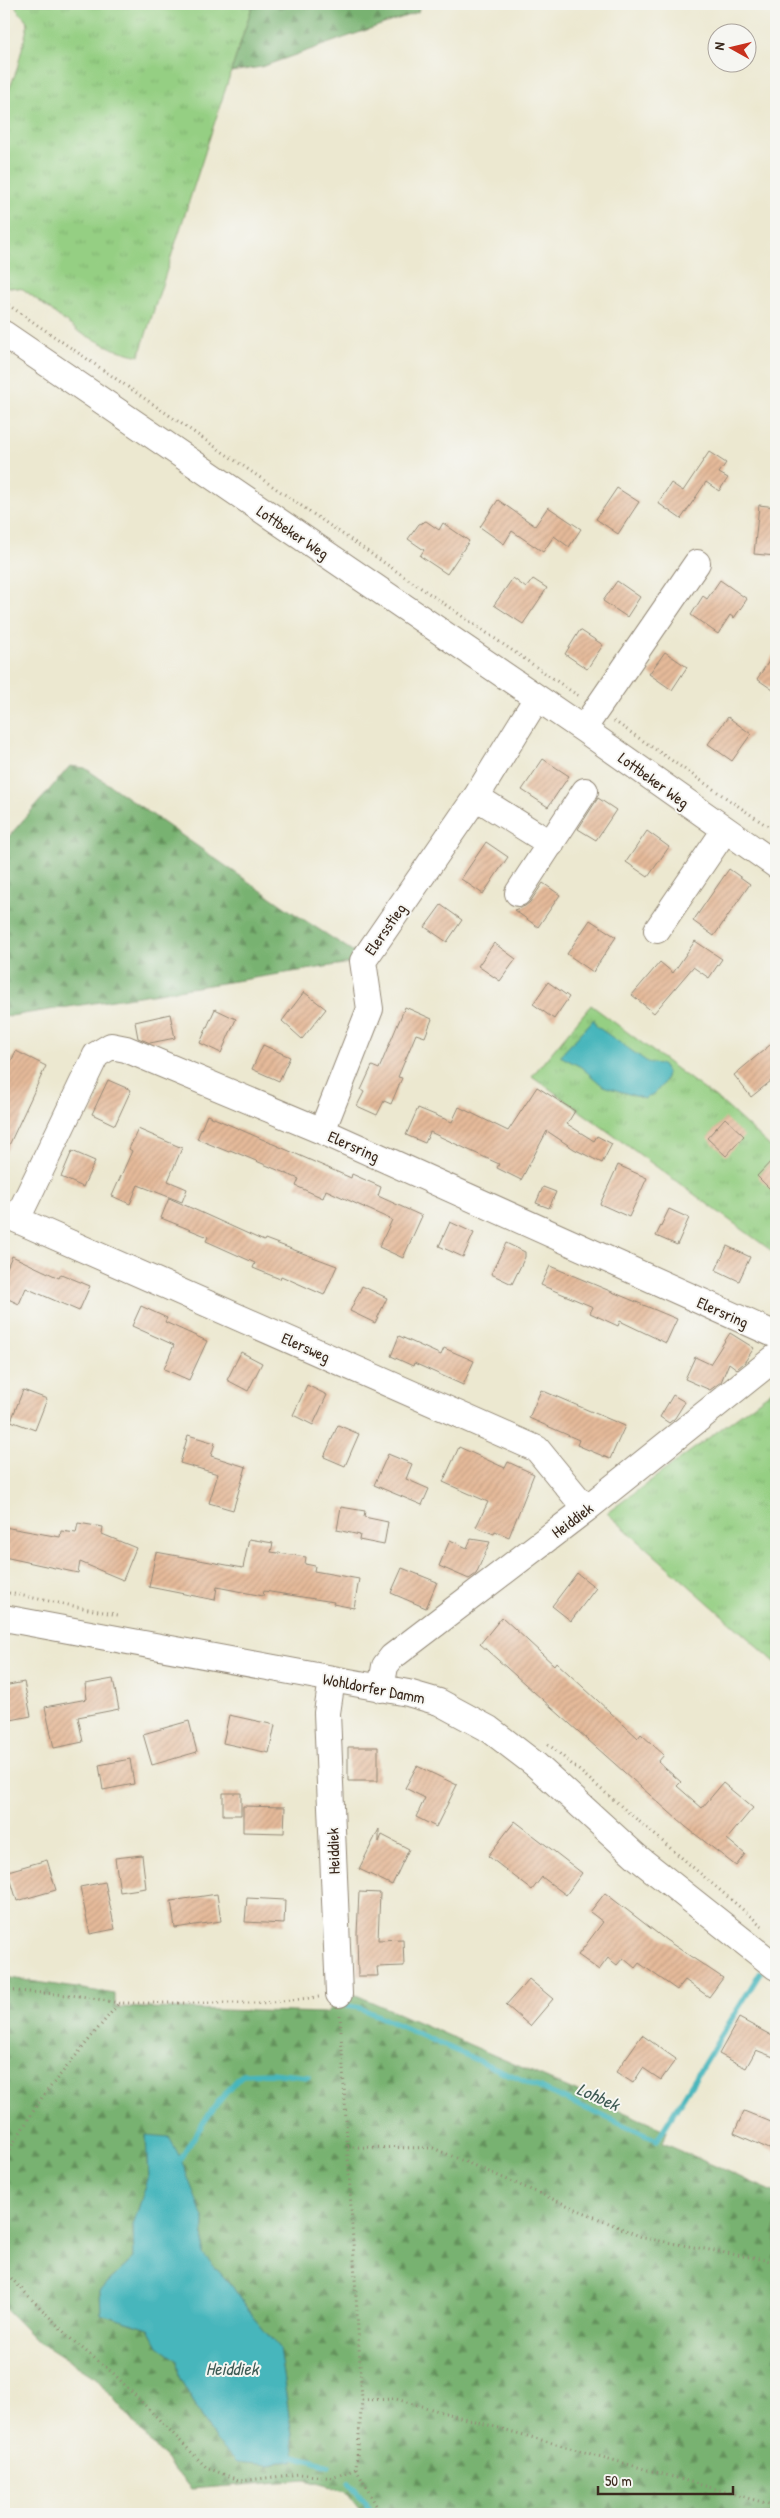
<svg xmlns="http://www.w3.org/2000/svg" width="780" height="2518" viewBox="0 0 780 2518" font-family="'Patrick Hand',sans-serif">
  <style>
    .grass { fill: url(#grass-tufts); stroke: #687c50 }
    .forest { fill: url(#forest-firs); stroke: #5a6e48; fill-rule: evenodd }
    .water { fill: #46b6bc; stroke: #40706d }
    .lines { fill: none; stroke-linecap: round; stroke-linejoin: round }
    .stream { stroke: #46b6bc; stroke-width: 5.5 }
    .building { fill: url(#building-hatch) }
    .minor-casing { stroke: #948977; stroke-width: 28 }
    .path { stroke: #948977; stroke-width: 3; stroke-dasharray: 1 4; stroke-linecap: butt }
    .minor { stroke: #fff; stroke-width: 26 }
    .labels { text-anchor: middle; stroke-width: 4; stroke-linejoin: round; paint-order: stroke }
    .street-label { font-size: 16px; fill: #3b2a1e; stroke: #f6f6f2 }
    .water-label { font-size: 18px; font-style: italic; fill: #3f5b55; stroke: #f6f6f2 }
  </style>
  <defs>
    <pattern id="grass-tufts" width="24" height="20" patternUnits="userSpaceOnUse" patternTransform="scale(1.25)"><rect width="24" height="20" fill="#95cf83"/><path d="M3 7l-1-3M5 7V3M7 7l1-3M15 17l-1-3M17 17v-4M19 17l1-3" fill="none" stroke="#81b271"/></pattern>
    <pattern id="forest-firs" width="22" height="20" patternUnits="userSpaceOnUse" patternTransform="scale(1.25)"><rect width="22" height="20" fill="#78b271"/><path d="M5 1l3.5 6h-7zM16 11l3.5 6h-7z" fill="#64915c"/></pattern>
    <pattern id="building-hatch" width="6" height="6" patternUnits="userSpaceOnUse" patternTransform="scale(1.25)"><rect width="6" height="6" fill="#e5ba9a"/><path d="M-1 1l2-2M0 6l6-6M5 7l2-2" fill="none" stroke="#c5a084"/></pattern>
  </defs>
  <rect width="100%" height="100%" fill="#f6f6f2"/>
  <filter id="ink" filterUnits="userSpaceOnUse"><feTurbulence type="fractalNoise" baseFrequency=".02" numOctaves="2"/><feDisplacementMap in="SourceGraphic" scale="10" xChannelSelector="R" yChannelSelector="G"/><feConvolveMatrix kernelMatrix="1 2 1 2 8 2 1 2 1" color-interpolation-filters="sRGB"/></filter>
  <filter id="wash" filterUnits="userSpaceOnUse"><feTurbulence type="fractalNoise" baseFrequency=".0096" numOctaves="4" result="noise"/><feDisplacementMap in="SourceGraphic" scale="20" xChannelSelector="R" yChannelSelector="G"/><feGaussianBlur stdDeviation="1.12" result="paint"/><feColorMatrix in="noise" values="0 0 0 0 0 0 0 0 0 0 0 0 0 0 0 0 0 1.4 0 .05"/><feComposite in="paint" operator="in"/></filter>
  <g filter="url(#wash)">
    <rect width="100%" height="100%" fill="#ece8d0"/>
    <path class="grass" d="M15,4H253L139,356L114,349L79,332L23,289L4,286V103L17,69L28,24C26,16 17,14 15,4Z
      M591,1005L725,1105L776,1152V1254L532,1076Z
      M776,1388V1663L607,1513Z"/>
    <path class="forest" d="M253,4H420L418,12L261,67L231,72Z
      M70,766L85,768L292,912L354,952L363,961L4,1017V842Z
      M4,1977L115,1994V2007L327,2013L347,1991L667,2131L663,2143L776,2193V2514H364L346,2491L305,2480L191,2489L96,2378L36,2340L4,2308ZM146,2135L204,2220L203,2254L232,2286L252,2316L279,2348L295,2455L294,2461H280L269,2465L216,2441L179,2377L177,2360L158,2346L149,2329L101,2313L100,2290L134,2258L133,2225L148,2179Z"/>
    <path class="water" d="M594,1019L596,1026L649,1063L661,1064L667,1073C665,1085 656,1093 645,1099L603,1086L581,1067L560,1056Z
      M146,2135L169,2137L181,2159L204,2220L203,2254L232,2286L252,2316L279,2348L295,2456L294,2461H280L269,2465L236,2462L216,2441L179,2377L177,2360L158,2346L149,2329L101,2314L100,2290L134,2258L133,2225L148,2179Z"/>
    <g class="lines">
      <path class="stream" d="M348,2006L360,2008L657,2140L760,1973
        M181,2159C199,2127 217,2100 243,2074L271,2073L308,2077
        M295,2456L329,2466
        M349,2482L366,2503L370,2514"/>
    </g>
    <g id="blocks">
      <path class="building" d="M709,452L726,463L719,473L728,478L719,491L706,482L681,519L658,503L671,483L683,491Z
        M617,488L639,502L618,534L596,519Z
        M498,500L535,526L548,507L581,529L569,547L554,536L543,552L512,531L504,544L480,527Z
        M759,505L776,507V556L754,554Z
        M426,521L439,530L443,523L469,541L447,574L420,556L424,550L408,539L419,524Z
        M513,578L526,588L533,579L547,588L523,624L494,605Z
        M720,580L747,599L734,618L730,615L718,634L691,615L703,596L707,599Z
        M617,581L640,597L627,617L603,601Z
        M580,630L603,645L587,669L565,654Z
        M776,651V692L757,679Z
        M665,652L687,667L672,690L649,674Z
        M728,717L751,734L732,761L708,744Z
        M543,759L569,776L548,807L522,790Z
        M598,798L616,810L596,840L578,829Z
        M647,831L669,847L648,877L626,862Z
        M486,842L508,857L483,894L461,879Z
        M729,869L750,884L714,936L693,921Z
        M543,883L560,895L538,927L514,910L525,906L530,902Z
        M441,905L462,920L447,942L425,927Z
        M590,920L616,937L593,972L567,954Z
        M695,941L722,959L709,978L693,967L654,1013L632,995L660,962L673,973Z
        M494,943L516,959L500,981L478,966Z
        M548,982L569,997L554,1019L533,1004Z
        M304,992L326,1009L302,1039L282,1021Z
        M405,1007L432,1019L425,1037L416,1034L398,1077L402,1078L391,1104L384,1101L377,1115L357,1106L364,1092L361,1090L372,1066L379,1069Z
        M215,1009L236,1019L221,1053L200,1043Z
        M170,1014L175,1038L150,1043L138,1038L135,1022Z
        M776,1040V1077L751,1097L734,1075Z
        M263,1045L290,1057L279,1081L252,1069Z
        M16,1051L46,1066L4,1156V1076Z
        M108,1080L131,1090L115,1125L92,1114Z
        M537,1087L575,1111L567,1124L594,1141L597,1136L612,1144L602,1163L574,1149L547,1131L521,1180L497,1168L499,1164L430,1132L425,1143L406,1135L418,1108L452,1122L459,1107L508,1131Z
        M207,1115L351,1178L352,1174L381,1187L378,1196L422,1216L403,1258L379,1247L392,1220L326,1190L323,1198L296,1186L299,1179L230,1150L229,1152L197,1139Z
        M725,1118L744,1136L726,1156L707,1138Z
        M138,1129L182,1148L168,1181L187,1189L182,1202L138,1185L130,1204L112,1196L132,1151L129,1149Z
        M72,1151L95,1161L83,1187L61,1177Z
        M776,1156V1195L757,1176Z
        M618,1165L647,1178L629,1217L600,1204Z
        M543,1187L556,1192L549,1208L536,1203Z
        M169,1198L264,1241L265,1239L337,1266L324,1295L281,1276L280,1279L253,1268L255,1263L206,1241L208,1237L161,1218Z
        M669,1209L689,1218L677,1245L656,1236Z
        M450,1222L474,1233L463,1257L439,1246Z
        M506,1243L525,1252V1257L512,1284L491,1274Z
        M727,1246L750,1257L739,1281L716,1270Z
        M12,1256L59,1278L61,1274L90,1286L79,1311L26,1288L19,1304L4,1297V1274Z
        M550,1266L677,1319L666,1343L620,1321L618,1326L590,1313L593,1307L541,1285Z
        M362,1286L387,1298L375,1323L350,1311Z
        M141,1306L167,1318L165,1322L207,1341L189,1380L164,1369L174,1345L132,1326Z
        M730,1333L754,1348L744,1363L737,1369L729,1363L721,1382L710,1390L685,1379L695,1357L710,1364Z
        M399,1336L441,1355L444,1348L474,1361L463,1385L414,1363L413,1366L391,1356Z
        M241,1352L262,1363L248,1391L227,1380Z
        M307,1385L327,1395L313,1425L293,1415Z
        M23,1390L47,1399L35,1430L11,1421Z
        M541,1390L625,1426L610,1459L577,1445L579,1440L529,1418Z
        M673,1395L685,1402L675,1418L669,1423L660,1417Z
        M338,1425L359,1434L345,1466L324,1457Z
        M188,1435L215,1443L211,1456L246,1467L233,1510L209,1503L218,1474L180,1463Z
        M459,1447L505,1468L508,1462L534,1474L509,1537L495,1531L494,1534L476,1527L488,1502L443,1482Z
        M388,1454L412,1464L406,1479L429,1489L422,1505L374,1485Z
        M341,1507L365,1511L364,1517L388,1522L384,1545L359,1540L360,1535L337,1530Z
        M78,1523L103,1527L102,1534L136,1548L123,1580L80,1562L78,1573L4,1557V1527L60,1537L61,1531L76,1533Z
        M249,1539L273,1543L271,1552L306,1557L305,1564L315,1566L314,1571L359,1579L354,1608L333,1604L334,1602L264,1591L263,1596L217,1587L215,1600L149,1587L156,1552L243,1568Z
        M471,1539L490,1542L476,1574L469,1579L439,1566L450,1540L467,1548Z
        M402,1568L437,1582L426,1608L391,1593Z
        M577,1573L596,1588L571,1621L552,1606Z
        M502,1617L554,1665L556,1662L638,1738L641,1734L664,1755L658,1762L681,1782L677,1786L702,1808L723,1783L753,1808L727,1839L745,1854L736,1866L686,1827L480,1644Z
        M113,1679L119,1709L78,1717L83,1742L54,1748L45,1707L87,1699L85,1684Z
        M24,1682L31,1716L11,1720L4,1686Z
        M229,1715L275,1725L269,1753L223,1743Z
        M189,1721L197,1752L152,1765L143,1734Z
        M348,1747H378V1781H348Z
        M130,1759L134,1784L103,1790L99,1765Z
        M417,1766L457,1785L436,1827L416,1817L425,1798L405,1788Z
        M223,1793H241V1815H223Z
        M243,1806L285,1807L284,1833L243,1832Z
        M515,1821L582,1873L566,1895L542,1877L532,1890L488,1856Z
        M379,1829V1842L382,1835L409,1849L392,1885L359,1869Z
        M142,1855L146,1888L120,1892L115,1858Z
        M47,1860L56,1890L17,1901L8,1871Z
        M105,1882L115,1929L90,1934L80,1887Z
        M359,1892L380,1893L378,1940L403,1939L404,1966L377,1967L378,1976H358L357,1934Z
        M605,1893L666,1940L723,1978L709,1997L685,1980L677,1990L639,1963L635,1968L623,1958L617,1965L608,1958L599,1970L578,1955L603,1922L590,1912Z
        M217,1894L221,1921L175,1928L171,1901Z
        M247,1898L285,1900L284,1924L245,1922Z
        M529,1979L553,1999L530,2026L506,2005Z
        M739,2018L776,2038V2058L756,2050L746,2068L719,2054Z
        M642,2035L676,2059L661,2080L643,2068L633,2083L616,2072Z
        M744,2111L776,2124V2152L734,2133Z"/>
    </g>
  </g>
  <g filter="url(#ink)">
    <use href="#blocks" fill-opacity="0" stroke="#948977" stroke-width="1"/>
    <g class="lines">
      <g class="minor-casing">
        <path id="minor" d="M4,334L583,729L776,865
          M583,729L697,563
          M476,797L551,844
          M518,893L585,791
          M657,930L725,830
          M322,1131L370,1009L363,961L476,797L537,698
          M4,1214L537,1449L586,1509
          M17,1219L96,1055L111,1046L126,1049L322,1131L776,1335
          M4,1618L408,1693L439,1702L489,1729L536,1765L637,1857L776,1967
          M332,1679L327,1713L339,1994
          M381,1689L385,1666L392,1657L586,1509L776,1357"/>
      </g>
      <path class="path" d="M4,302L580,697
        M614,721L776,832
        M4,1592L118,1615
        M548,1744L762,1926
        M4,1990L81,1996L119,2003H262L319,1997
        M340,2015L362,2400L356,2469L381,2514
        M348,2147L433,2148L644,2238L776,2262
        M4,2158L43,2096L119,2003
        M4,2271L72,2340L113,2373L206,2467L240,2481L300,2474L332,2478L356,2469
        M362,2400L396,2399L776,2506"/>
      <use href="#minor" class="minor"/>
    </g>
  </g>
  <g class="labels">
    <g class="street-label">
      <text transform="translate(293 532) rotate(34)" y="6">Lottbeker Weg</text>
      <text transform="translate(654 780) rotate(36)" y="6">Lottbeker Weg</text>
      <text transform="translate(385 929) rotate(-55)" y="6">Elersstieg</text>
      <text transform="translate(354 1146) rotate(24)" y="6">Elersring</text>
      <text transform="translate(723 1312) rotate(24)" y="6">Elersring</text>
      <text transform="translate(306 1347) rotate(24)" y="6">Elersweg</text>
      <text transform="translate(572 1520) rotate(-37)" y="6">Heiddiek</text>
      <text transform="translate(374 1688) rotate(11)" y="6">Wohldorfer Damm</text>
      <text transform="translate(333 1851) rotate(-92)" y="6">Heiddiek</text>
    </g>
    <g class="water-label">
      <text transform="translate(598 2097) rotate(24)" y="6">Lohbek</text>
      <text x="232" y="2375">Heiddiek</text>
    </g>
  </g>
  <rect width="780" height="2518" fill="none" stroke="#f6f6f2" stroke-width="20"/>
  <g transform="translate(732 48) rotate(278)"><circle r="24" fill="#f6f6f2" stroke="#aba49d"/>
  <path d="M0-4L9 19L0 12L-9 19Z" fill="#c8321e"/>
  <text y="-8" font-size="14" font-weight="bold" text-anchor="middle" fill="#3b2a1e">N</text>
  </g>
  <path d="M598 2486v8h135v-8" fill="none" stroke="#3b2a1e" stroke-width="2.5"/>
  <text x="605" y="2486" font-size="15" fill="#3b2a1e" stroke="#f6f6f2" stroke-width="4" paint-order="stroke">50 m</text>
</svg>
